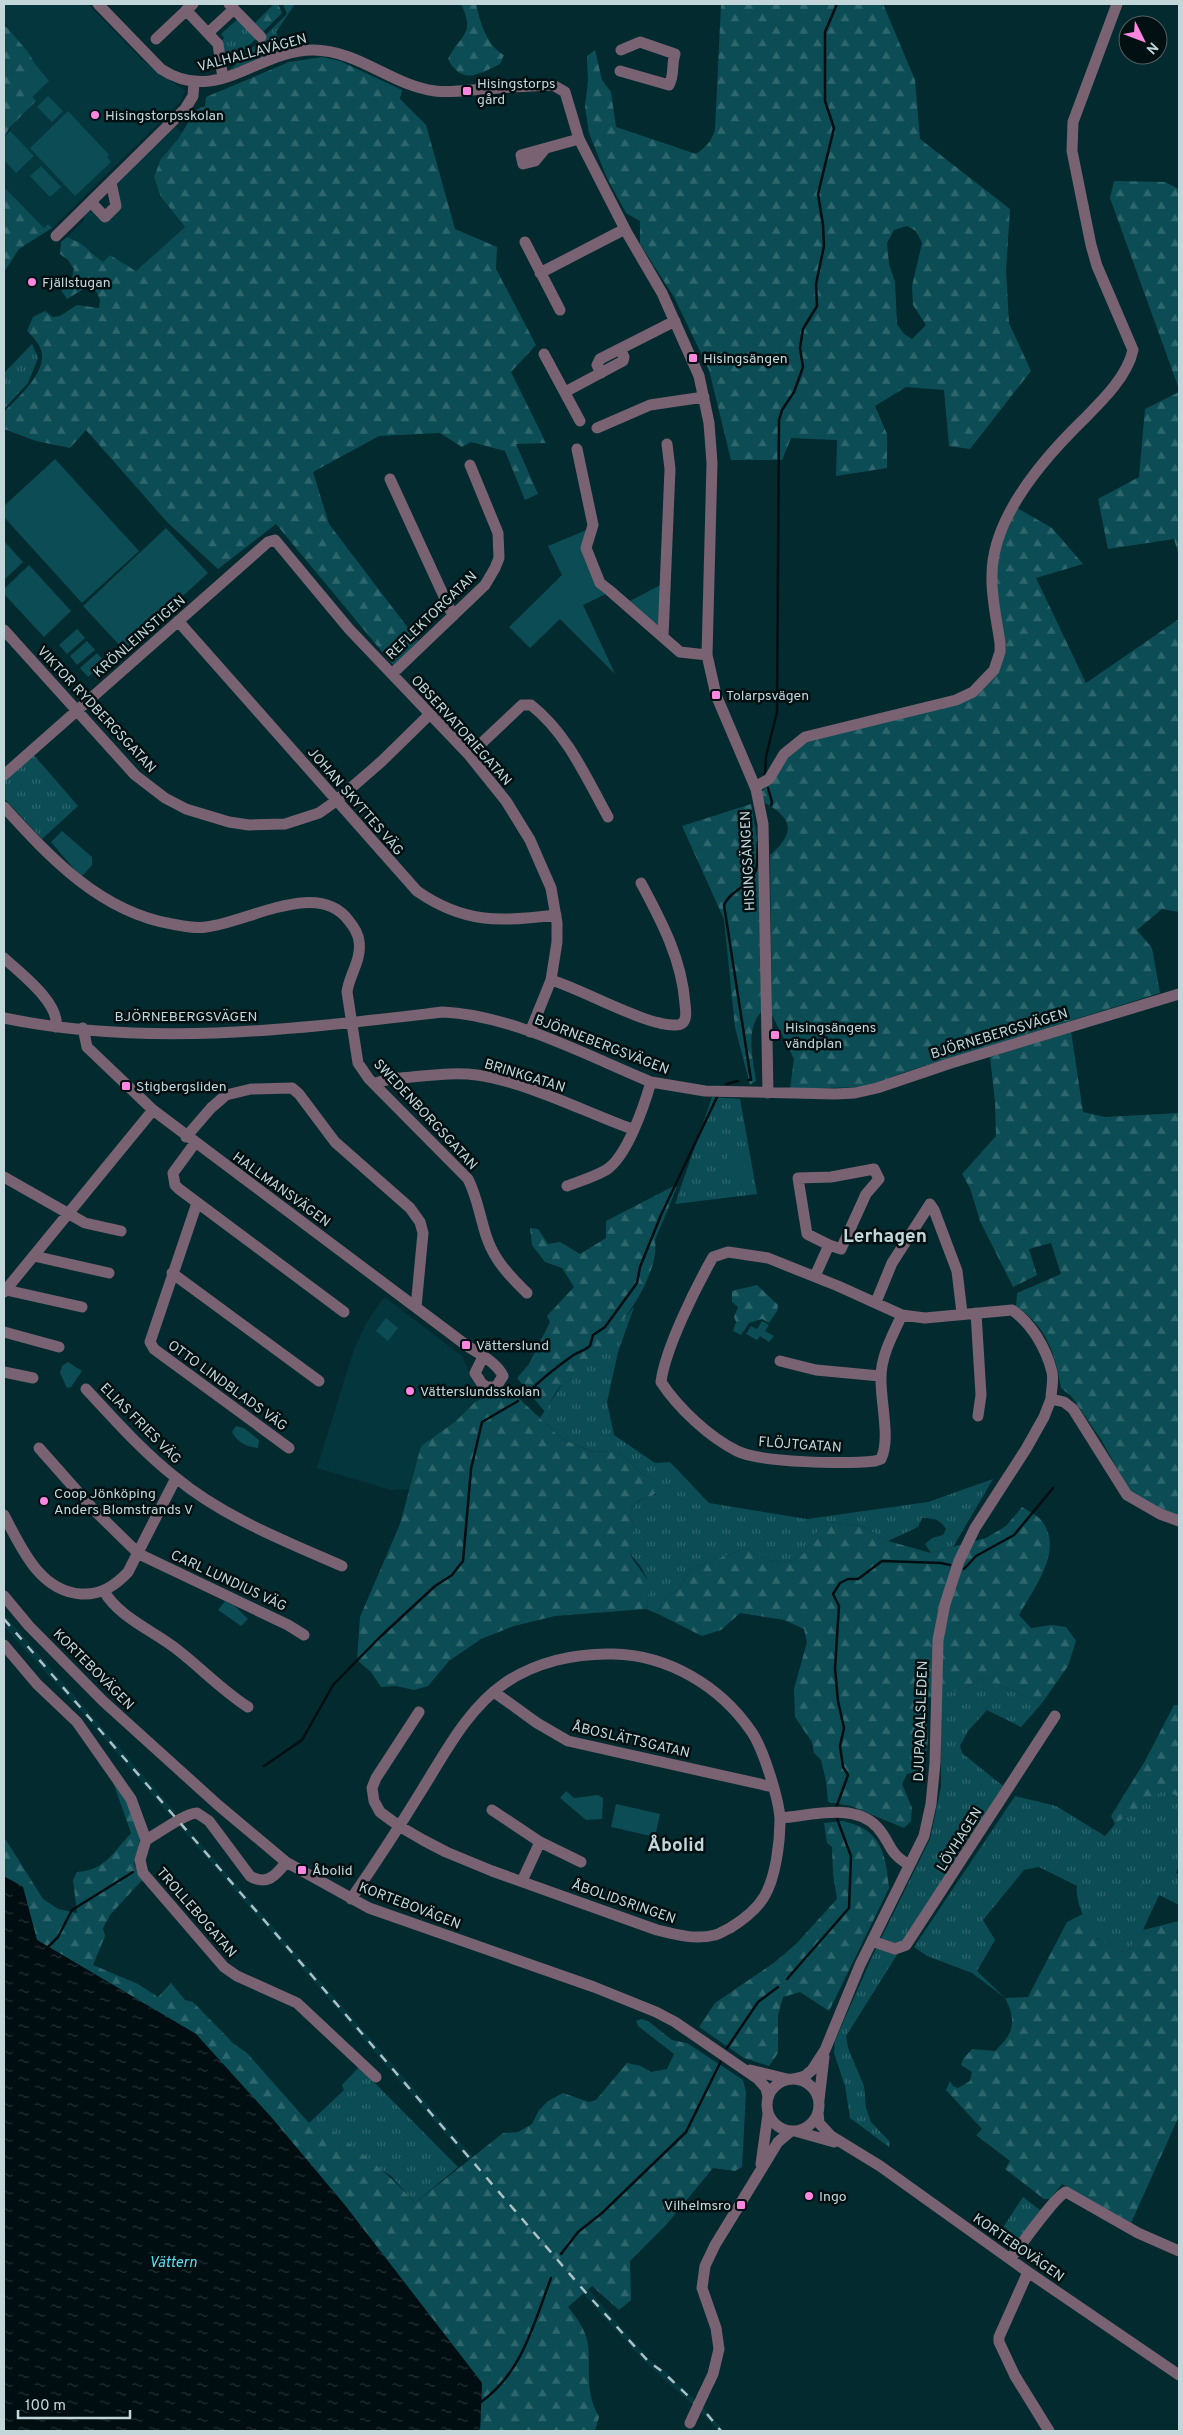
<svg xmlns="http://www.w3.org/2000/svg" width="1183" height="2435" viewBox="0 0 1183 2435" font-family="Overpass,sans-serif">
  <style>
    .built { fill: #04363d }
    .grass { fill: url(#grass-tufts) }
    .forest { fill: url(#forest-firs); fill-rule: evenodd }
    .park { fill: #0c4d55 }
    .water { fill: url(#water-ripples) }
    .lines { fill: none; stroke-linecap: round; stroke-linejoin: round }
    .stream { stroke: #000e12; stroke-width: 2.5 }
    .minor { stroke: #796272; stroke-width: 11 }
    .rail { stroke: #acc1c6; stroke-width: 2.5; stroke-dasharray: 9 9; stroke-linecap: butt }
    .minor-bridge { stroke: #796272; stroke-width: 11 }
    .poi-dot { fill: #fe85e0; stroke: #031012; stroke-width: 2 }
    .labels { text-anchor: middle; stroke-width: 5; stroke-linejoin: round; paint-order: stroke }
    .street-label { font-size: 14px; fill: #c3d6da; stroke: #031012 }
    .poi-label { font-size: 14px; fill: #c3d6da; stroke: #031012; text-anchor: start }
    .water-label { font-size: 15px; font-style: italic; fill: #60dbee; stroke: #031012 }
    .district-label { font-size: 19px; font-weight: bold; fill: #c3d6da; stroke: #031012 }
  </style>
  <defs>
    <pattern id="grass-tufts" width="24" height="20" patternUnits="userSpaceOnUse" patternTransform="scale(1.25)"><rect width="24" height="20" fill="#0c4d55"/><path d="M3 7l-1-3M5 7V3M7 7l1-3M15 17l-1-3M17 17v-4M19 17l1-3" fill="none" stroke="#2e666d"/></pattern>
    <pattern id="forest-firs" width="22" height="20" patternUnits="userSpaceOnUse" patternTransform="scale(1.25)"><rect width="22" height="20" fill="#0c4d55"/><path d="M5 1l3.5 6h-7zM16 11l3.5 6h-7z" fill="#2e666d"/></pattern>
    <pattern id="water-ripples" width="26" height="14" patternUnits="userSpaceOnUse" patternTransform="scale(1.25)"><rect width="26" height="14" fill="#000e12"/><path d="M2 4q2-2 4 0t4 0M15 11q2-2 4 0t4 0" fill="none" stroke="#243034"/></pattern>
  </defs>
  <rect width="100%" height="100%" fill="#032a2f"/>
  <path class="built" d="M4,4H88L142,60L185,91L180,102L52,228L48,224L44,228L4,187V137L10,131L23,87L7,25L4,24Z
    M174,124L182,133L178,139L161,197L185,227L136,271L110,255L103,262L92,252L67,237L84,221L83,214L89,208L102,220L119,204L118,180Z
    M386,1298L462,1356L475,1386L485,1397L475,1402L456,1421L421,1446L410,1489L391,1490L317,1468L354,1349L367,1322L382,1300Z
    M4,1614L175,1812L170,1816L79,1709L4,1627Z
    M184,1824L649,2359L664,2370L708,2412L724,2431H718L705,2416L645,2362L606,2320L180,1827Z"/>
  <path class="grass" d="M283,4H295L276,32L280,44L290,46L230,70L287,14Z
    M240,17L256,39L227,65L224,64L220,44L224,38L221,34Z
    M32,344L38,358L28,383L4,409V373Z
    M33,754L78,806L42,839L4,798V780Z
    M712,1097L740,1099L757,1194L675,1204Z
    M634,1307L618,1352L607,1402L614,1435L655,1463L670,1462L709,1503L807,1519L928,1502L993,1479L953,1547L931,1553L925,1544L932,1538L943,1535L946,1529C940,1519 933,1518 922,1518L918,1527L888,1541L862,1526L828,1522C823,1527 816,1532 812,1539C809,1543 808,1550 804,1553C786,1569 765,1561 747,1548L690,1569L684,1582L679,1589L662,1600L658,1614L646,1609C648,1598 650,1587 646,1577C636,1552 620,1558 635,1527L630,1515C635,1501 641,1498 656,1495L657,1481L641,1473L625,1457L609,1451L594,1452L562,1439L540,1418L563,1383L578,1376Z
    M981,1677L1042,1703L1021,1727L987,1710L968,1731L960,1746L962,1753L1003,1786L846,2036L848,2048L864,2086L866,2108L871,2122L890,2142L889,2147L850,2118L845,2086L834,2053L835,2041L871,1959L930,1839L941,1787V1694L968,1687Z
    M1164,1789L1179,1797V1866L1176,1873L1179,1875V1905L1159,1895L1143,1930L1126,1953C1118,1949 1106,1945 1098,1939C1088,1932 1074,1898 1077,1886L1039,1867L1024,1870L983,1920L995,1940L977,1971L1005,1998L972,1973L927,1956L914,1947L1015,1796L1056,1806L1105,1836L1115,1824Z
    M359,2067L458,2167L415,2203L391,2176L309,2123L344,2090L342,2085Z
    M1023,2197L1040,2210L1019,2242L1000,2232Z"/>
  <path class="forest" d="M274,4H278L282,13L260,35L252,26Z
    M461,4H476C480,22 487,46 504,55L500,64C477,75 462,85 448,59C460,35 476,34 461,4Z
    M721,4H883L915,80L920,139L1010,209L1006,271L1009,323L1031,371L970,449L949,446L944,390L906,387L875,406L887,434V468L836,476L837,440L791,438L782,460H731L709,370L674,297L640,244V221L626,213L606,176L589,133L585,107L588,81L587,56L595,50L602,80L611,92L616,127L696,154C706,147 711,142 715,130ZM907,226L916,231L922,243L912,286L913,305L926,325L912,339L904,334L897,324L895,282L889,264L887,243L894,230Z
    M4,24L28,52L35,64L24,87L36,101L10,127L4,137Z
    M322,57L340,61L402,90L400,99L426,125L455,229L497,247L496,269L536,345L511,372L546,443L516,444L538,494L525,500L505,451L471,442L462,447L440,433L379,436L313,472L329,524L418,641L394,666L276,524L218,569L168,523L86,430L70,448L36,441L4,429V412C17,398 48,372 41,350C39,343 32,336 27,331L33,317L45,311L53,317L60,316L77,305L99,308L100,300L96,291L85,288L67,299L61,290L71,281L74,269L68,260L60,254L61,242L67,237L80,243L103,262L110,255L136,271L185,227L161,197L154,177L161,159L178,139L196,110L205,106L206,97L289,62Z
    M1114,181L1165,182L1179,189V389L1110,198Z
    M4,187L44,228L48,224L52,228L19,249L4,272Z
    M1179,392V556L1174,539L1108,549L1098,499L1139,477L1145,409Z
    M1017,508L1052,528L1083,564L1036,578L1086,683L1179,619V912L1162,909L1137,930L1152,948L1160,993L908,1071L864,1087L790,1089L794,1059L772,1015L770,855C795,833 794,819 765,803L761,793L795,748L824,734L949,705L1001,665L996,596L997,554Z
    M751,804L761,862V1012C745,1030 753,1059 756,1081L750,1085L735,1027L724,919L682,826Z
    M1071,1031L1083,1112L1105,1117L1179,1113V1518L1131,1494L1102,1441L1072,1397L1061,1388C1056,1355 1046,1325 1016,1307L1017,1293L1061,1274L1051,1243L1029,1249L1037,1275L1013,1287L980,1221L970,1188L962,1174L996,1136L995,1102L990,1057Z
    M672,1187H677L655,1240C661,1282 606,1343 580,1374C576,1379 569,1379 564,1383C556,1389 550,1403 545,1412L517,1378L529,1364L550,1322L547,1316L574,1287L562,1268L545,1262L532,1245L530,1228L538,1229L548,1244L560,1242L580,1254L606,1238V1221Z
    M757,1285L778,1305L777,1311L769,1323L762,1319L749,1323L741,1335L733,1331L736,1322L734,1317L738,1307L732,1302V1291Z
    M509,1389L562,1439L593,1452L609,1451L625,1457L641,1473L657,1481L660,1489C648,1504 639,1490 630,1515L635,1527C620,1559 638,1559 650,1586L646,1609L555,1616L514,1626L481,1639L449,1661L428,1686L414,1690L396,1686L381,1687L371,1672L357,1660L360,1617L400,1524L421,1446L456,1421L475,1402L488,1395L498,1397Z
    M1022,1507C1028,1511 1037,1515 1041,1520C1065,1549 1034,1588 1019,1615L1031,1628L1051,1625L1066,1627L1076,1641L1068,1666L1042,1703L981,1677L968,1687L925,1699L928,1740L924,1769L907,1774L902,1784L912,1808L911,1821L904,1828L851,1806L828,1802L826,1781L821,1760L814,1753L812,1742L795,1717L794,1689L807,1642L804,1629L784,1620L740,1613L721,1630L702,1636L658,1614L662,1600L679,1589L684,1582L690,1569L747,1548C765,1561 786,1569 804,1553C808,1549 809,1543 812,1539C816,1532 823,1527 828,1522L862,1526L888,1541L931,1553L986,1538L1006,1526Z
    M1174,1705H1179V1797L1164,1790L1115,1824L1111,1816L1145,1761Z
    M113,1782L128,1801L140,1839L134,1864L142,1880L110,1915L103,1928L105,1936L93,1965L138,1984L158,1997L171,1983L185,2000L193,2002L234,2044L247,2053L309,2123L321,2122C355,2148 387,2171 415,2203L503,2133L518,2132L532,2124L539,2110L548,2101L563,2093L589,2102L596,2100L627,2063L641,2066L651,2072L667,2069L674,2054L638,2026L636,2021L641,2019L648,2021L672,2040L687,2043L743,2080L746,2092L742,2167L735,2171L713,2168L666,2225L630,2261L631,2300L619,2310L592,2286L568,2307C577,2318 586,2330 588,2345C591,2374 584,2389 599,2417L595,2431H480L482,2383L344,2204L196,2034L37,1940L23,1888L4,1876V1837L43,1899L58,1909L77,1913L73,1880L77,1872C105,1870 113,1853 131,1833Z
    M842,1821C880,1828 886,1853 889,1888L829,2011L800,1992L783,1997L778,2015V2053L769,2066L744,2058L699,2027L715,2003L775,1962L796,1944L837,1899L833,1874L832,1847L827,1843L824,1823Z
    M1083,1914L1097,1939L1126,1953L1143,1930L1179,1921V2116L1131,2223L1062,2184L1050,2199H1044L1005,2169L1010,2161L976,2135L982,2129L946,2090L950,2081L953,2086L958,2088L970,2081L972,2072L961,2065L963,2059L972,2049L995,2051C1014,2033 1017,2022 1005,1998L1028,1997L1067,1922Z"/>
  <path class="park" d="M35,64L49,81L32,97L23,87Z
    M48,96L63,111L52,122L37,107Z
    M68,111L109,155L107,157L111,162L75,196L30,148Z
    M10,131L34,156L16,173L4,160V137Z
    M41,166L61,187L50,197L30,176Z
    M55,459L139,551L82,603L4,517V506Z
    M596,526L589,547L600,576L630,601L668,581L666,644L606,594L583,605L615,674L560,619L530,648L509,627L562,575L548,546Z
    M166,528L208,573L124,650L83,606Z
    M4,541L23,562L4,580Z
    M29,565L71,611L44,637L4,594V589Z
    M77,629L85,638L67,654L59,645Z
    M87,641L95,650L77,665L70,656Z
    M97,653L105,662L88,677L80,668Z
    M62,831L92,857V865L81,877L51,842Z
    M743,1149L749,1181L733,1184L727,1152Z
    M386,1318L398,1328L388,1341L376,1331Z
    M762,1321L769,1325L765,1331L774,1336L769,1342L760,1336L757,1340L746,1334L751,1326L757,1329Z
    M68,1362L82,1371L71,1387L67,1388L60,1373L62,1366Z
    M236,1426L244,1428L259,1440L258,1448C247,1447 237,1442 232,1432Z
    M225,1601L236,1607L248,1619L241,1626L218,1610Z
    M566,1791L574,1798L598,1795L603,1798L602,1819L586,1820L560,1798Z
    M616,1804L660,1814L655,1837L611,1827Z"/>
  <path class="water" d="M4,1876L23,1887L37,1940L196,2034L272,2118L344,2204L482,2383L480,2431H4Z"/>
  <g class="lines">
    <path class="stream" d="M765,775L766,756L777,712L779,420L782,410L794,392L803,367L800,348L803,329L817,306L816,284L824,246L823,225L818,194L834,128L825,101V32L837,4
      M768,788L772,802L771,805
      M748,1080H751L724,905C730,890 751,886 756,870C758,862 757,851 758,842
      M726,1084L738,1081
      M526,1395C540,1379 556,1368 572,1356C578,1352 584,1351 590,1346L593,1335L605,1327L637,1283L640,1267L661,1215L717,1097
      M964,1569L976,1556L1014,1535L1053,1488
      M264,1766L302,1740L333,1685L380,1637L435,1586L452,1575L463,1561L471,1469L482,1422L518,1401
      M836,1808L848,1775L843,1767L840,1746L844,1728L838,1701L835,1668L839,1606L833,1594L840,1583L848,1579H858L882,1561L941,1563L950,1565
      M48,1947L58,1937L72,1910L133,1872
      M787,1979L849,1908L851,1856L836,1816
      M727,2048L758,2002L778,1987
      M561,2254L578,2232L602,2213L686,2132L721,2061
      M481,2402C522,2373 534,2323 551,2278"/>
    <path class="minor" d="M98,4L161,69C217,106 257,50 313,50C358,50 391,85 435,91C451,93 469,90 484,89C507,87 530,86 553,85L565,92L579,139L627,233L662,293L699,376L709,423L712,463L707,655L716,695L756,789L763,824L768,1093
      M229,4L261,37
      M186,10L218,44L222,72
      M208,33L234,9
      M156,39L193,4
      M620,71L669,85C675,74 671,65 675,54L640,42L621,50
      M545,149L535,161L523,164L521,155L579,139
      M91,202L105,217L116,206L111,182
      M56,236L185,109L193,96L194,83
      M525,242L560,310
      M540,273L625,229
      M544,354L580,421
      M601,373L597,365L600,359L675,321
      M565,392L623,361L624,357L620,349
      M597,428L650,405L704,397
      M577,449L593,525L586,548L600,583L609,590L680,652L707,655
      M390,479L453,616
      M178,621L417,891C464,924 502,922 556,915
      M4,630L135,775L165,798L186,809L229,822L249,825L285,824L319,813L336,801L382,761L430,714
      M663,637L670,469L667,444
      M392,674L485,585L495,568L499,558L498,533L470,465
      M469,755L522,705H531C567,733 587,779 608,817
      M4,775L268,542L275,540L349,629L469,755L506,801L530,840L551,888L557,923V942L551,980L530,1032
      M755,787L769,779L784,754L805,737L956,700L973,692L994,670L1000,652V643C997,621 991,597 992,575C992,518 1044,458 1083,420C1102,401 1127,377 1133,350L1097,266L1091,245L1072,151L1073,122L1117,4
      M4,807C50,858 101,912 172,924C183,926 196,929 206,927C247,923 318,878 349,921C354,927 358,933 359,941C362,960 349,975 347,992L358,1063L369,1079L468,1179C481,1204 481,1234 496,1257C504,1271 516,1282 527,1293
      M4,958C21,974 60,1003 56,1027
      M551,980C582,989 648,1027 676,1025C688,1025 686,1012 685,1004C682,960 662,922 641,883
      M4,1018C150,1048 297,1029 443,1012C512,1015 588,1056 651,1082L705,1091L835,1094L855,1093L877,1088L951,1063L1179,994
      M83,1028L87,1047L153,1110L466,1345C477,1353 497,1362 503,1376L496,1387H487L482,1384L475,1373L483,1357
      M375,1084C385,1078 400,1078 412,1077C434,1075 455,1072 477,1075C530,1083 582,1111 632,1129
      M186,1137L211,1108L226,1095L251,1089L292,1088L299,1094L335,1142L410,1208L420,1222L423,1233L416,1307
      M195,1143L173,1173L175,1185L179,1189L344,1312
      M4,1177L85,1223L121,1231
      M567,1186C580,1181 594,1177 606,1170C627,1157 644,1106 651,1082
      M197,1203L150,1342L154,1349L289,1448
      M34,1256L109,1273
      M172,1273L319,1381
      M815,1276L829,1245L841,1249L866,1194L879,1179L874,1169L831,1177L798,1178L807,1234L829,1245
      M6,1290L82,1307
      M4,1292L153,1110
      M876,1302L892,1263L930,1204L934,1210L957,1271L962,1313
      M976,1313L981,1395L978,1416
      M902,1315C893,1334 881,1356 881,1377C880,1400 891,1439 881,1459L875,1461C847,1464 761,1463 737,1451C709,1437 678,1408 661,1382C665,1349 696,1287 713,1257L728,1252L768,1258L838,1286L902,1315L925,1318L1012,1310C1032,1324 1046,1348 1052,1372C1054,1380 1051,1391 1051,1399L1064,1402L1073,1409L1127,1495L1160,1514L1179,1521
      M4,1332L59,1347
      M780,1361L816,1370L880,1376
      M4,1372L33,1378
      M86,1389C114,1419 142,1451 175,1477C223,1517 285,1541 342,1566
      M39,1448L93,1509L139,1554L288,1625L304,1635
      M4,1515C21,1547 39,1591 81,1594C101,1595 115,1586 128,1572L176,1478
      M104,1591C119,1618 156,1632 179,1651C202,1669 223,1691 248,1707
      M4,1596L29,1626L103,1701L218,1805L286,1862L369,1908L594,1987L656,2012L675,2022L758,2079L766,2088L768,2097
      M4,1645L37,1684L77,1722L131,1799L146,1840
      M494,1692L537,1723L568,1741L773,1787
      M492,1810L540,1842
      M780,1818C810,1816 854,1802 877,1827C892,1843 886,1851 909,1865
      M146,1840L140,1860L143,1873L224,1967L237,1976L297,2003L376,2077
      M146,1840C159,1833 185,1813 197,1813L209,1821L250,1876C266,1886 276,1876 286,1862
      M522,1881L540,1842L581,1862
      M351,1899C375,1864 398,1829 420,1793C444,1755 467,1709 505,1683C536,1662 575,1653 613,1654C668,1655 720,1686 751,1731C763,1748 779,1799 780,1819C780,1842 776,1877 764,1897C756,1910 743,1920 730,1928C725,1930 720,1934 715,1935C695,1940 677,1935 657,1930L492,1871L446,1852L423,1840L399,1826L380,1812L374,1801L372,1788L376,1778L419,1712
      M872,1941L895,1949L906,1945L1055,1716
      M750,2070L787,2079
      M794,2079L805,2076L812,2070L825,2050L860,1965L924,1836L931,1804L935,1763L938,1640L945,1604L959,1561L975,1528L1026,1449L1044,1417L1051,1399
      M767 2105a26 26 0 1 1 52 0a26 26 0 1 1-52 0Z
      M819,2100L824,2057
      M818,2112L819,2123L831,2136L880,2166L1028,2272L1179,2375
      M795,2131L834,2142
      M761,2164L768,2114
      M1010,2259C1020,2247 1055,2196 1066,2192L1138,2233L1179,2251
      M1028,2272L999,2337V2342L1015,2376L1049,2431
      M703,2395L713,2374L719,2349L716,2328L702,2288L705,2266L715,2245L778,2142L791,2131"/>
    <path class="rail" d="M4,1619L587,2294L648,2361L663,2372L707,2414L721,2431"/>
    <path class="minor-bridge" d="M690,2423L703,2395"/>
  </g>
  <g class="poi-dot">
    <rect x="462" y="86" width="10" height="10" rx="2.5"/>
    <circle cx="95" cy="115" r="5"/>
    <circle cx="32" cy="282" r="5"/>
    <rect x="688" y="353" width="10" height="10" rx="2.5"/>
    <rect x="711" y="690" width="10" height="10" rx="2.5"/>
    <rect x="770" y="1030" width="10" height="10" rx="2.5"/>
    <rect x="121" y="1081" width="10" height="10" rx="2.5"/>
    <rect x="461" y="1340" width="10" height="10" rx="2.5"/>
    <circle cx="410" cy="1391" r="5"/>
    <circle cx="44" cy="1501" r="5"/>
    <rect x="297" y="1865" width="10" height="10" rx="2.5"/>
    <circle cx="809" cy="2196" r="5"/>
    <rect x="736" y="2200" width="10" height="10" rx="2.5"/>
  </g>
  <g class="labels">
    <g class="street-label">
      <text transform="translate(252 52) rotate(-15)" y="5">VALHALLAVÄGEN</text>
      <text transform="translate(431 615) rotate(-44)" y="5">REFLEKTORGATAN</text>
      <text transform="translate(139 636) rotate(-41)" y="5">KRÖNLEINSTIGEN</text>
      <text transform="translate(97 709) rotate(47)" y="5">VIKTOR RYDBERGSGATAN</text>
      <text transform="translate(462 730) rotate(48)" y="5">OBSERVATORIEGATAN</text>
      <text transform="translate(356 801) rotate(49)" y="5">JOHAN SKYTTES VÄG</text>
      <text transform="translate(747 861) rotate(-93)" y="5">HISINGSÄNGEN</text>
      <text x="186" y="1021">BJÖRNEBERGSVÄGEN</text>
      <text transform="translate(999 1033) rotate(-17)" y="5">BJÖRNEBERGSVÄGEN</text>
      <text transform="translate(602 1044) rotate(21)" y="5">BJÖRNEBERGSVÄGEN</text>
      <text transform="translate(525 1075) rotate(17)" y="5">BRINKGATAN</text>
      <text transform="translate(426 1114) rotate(47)" y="5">SWEDENBORGSGATAN</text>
      <text transform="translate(282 1189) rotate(36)" y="5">HALLMANSVÄGEN</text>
      <text transform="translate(228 1385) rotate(36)" y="5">OTTO LINDBLADS VÄG</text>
      <text transform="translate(141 1423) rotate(45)" y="5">ELIAS FRIES VÄG</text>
      <text transform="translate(800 1444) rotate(4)" y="5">FLÖJTGATAN</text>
      <text transform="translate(229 1580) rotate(25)" y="5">CARL LUNDIUS VÄG</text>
      <text transform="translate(94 1669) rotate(45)" y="5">KORTEBOVÄGEN</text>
      <text transform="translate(920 1721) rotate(-88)" y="5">DJUPADALSLEDEN</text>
      <text transform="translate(631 1739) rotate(13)" y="5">ÅBOSLÄTTSGATAN</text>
      <text transform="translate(959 1839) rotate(-58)" y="5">LÖVHAGEN</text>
      <text transform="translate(624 1901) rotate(19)" y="5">ÅBOLIDSRINGEN</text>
      <text transform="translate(410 1905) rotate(21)" y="5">KORTEBOVÄGEN</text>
      <text transform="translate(197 1912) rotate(49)" y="5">TROLLEBOGATAN</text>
      <text transform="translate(1019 2247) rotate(35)" y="5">KORTEBOVÄGEN</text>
    </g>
    <g class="poi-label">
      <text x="477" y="88">Hisingstorps<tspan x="477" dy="16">gård</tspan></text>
      <text x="105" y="120">Hisingstorpsskolan</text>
      <text x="42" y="287">Fjällstugan</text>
      <text x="703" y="363">Hisingsängen</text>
      <text x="726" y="700">Tolarpsvägen</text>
      <text x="785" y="1032">Hisingsängens<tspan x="785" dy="16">vändplan</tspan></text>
      <text x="136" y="1091">Stigbergsliden</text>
      <text x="476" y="1350">Vätterslund</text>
      <text x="420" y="1396">Vätterslundsskolan</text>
      <text x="54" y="1498">Coop Jönköping<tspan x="54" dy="16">Anders Blomstrands V</tspan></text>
      <text x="312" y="1875">Åbolid</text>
      <text x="819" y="2201">Ingo</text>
      <text x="731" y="2210" text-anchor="end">Vilhelmsro</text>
    </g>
    <g class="water-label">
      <text x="173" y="2267">Vättern</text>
    </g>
    <g class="district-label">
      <text x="885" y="1242">Lerhagen</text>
      <text x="676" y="1851">Åbolid</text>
    </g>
  </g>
  <rect width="1183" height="2435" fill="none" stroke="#c3d6da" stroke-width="10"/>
  <g transform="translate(1143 40) rotate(132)"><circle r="24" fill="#031012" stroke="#505f62"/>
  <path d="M0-4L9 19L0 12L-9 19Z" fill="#fe85e0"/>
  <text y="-8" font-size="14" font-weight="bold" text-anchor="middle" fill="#c3d6da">N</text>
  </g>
  <path d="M18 2410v8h112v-8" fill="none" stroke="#c3d6da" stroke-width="2.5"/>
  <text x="25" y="2410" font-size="15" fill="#c3d6da" stroke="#031012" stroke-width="4" paint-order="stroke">100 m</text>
</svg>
